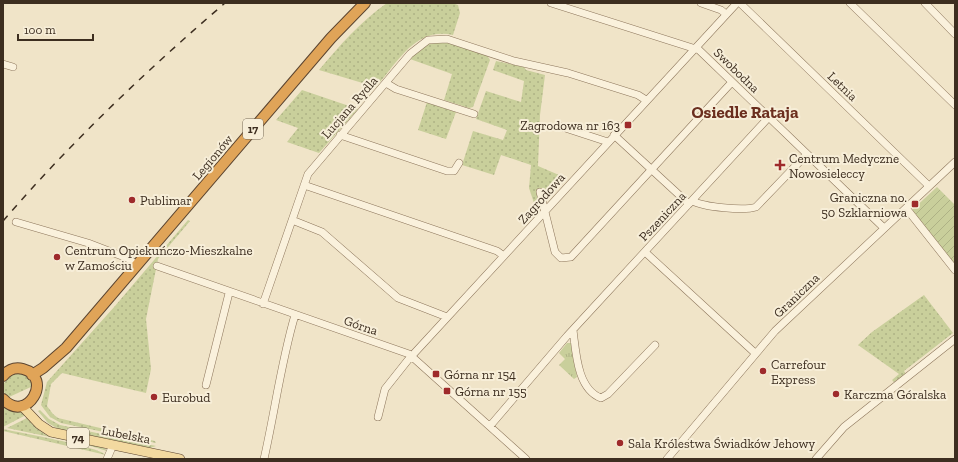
<svg xmlns="http://www.w3.org/2000/svg" width="958" height="462" viewBox="0 0 958 462" font-family="'Zilla Slab',serif">
  <style>
    .grass { fill: url(#grass-dots) }
    .park { fill: url(#park-tufts) }
    .garden { fill: url(#garden-furrows) }
    .lines { fill: none; stroke-linecap: round; stroke-linejoin: round }
    .minor-casing { stroke: #8d765c; stroke-width: 8 }
    .major-casing { stroke: #5b4430; stroke-width: 10 }
    .highway-casing { stroke: #5b4430; stroke-width: 12 }
    .minor { stroke: #faf1dc; stroke-width: 7 }
    .major { stroke: #f3d9a0; stroke-width: 9 }
    .highway { stroke: #e0a458; stroke-width: 10 }
    .rail { stroke: #3d2e20; stroke-width: 1.5; stroke-dasharray: 7 7; stroke-linecap: butt }
    .poi-dot { fill: #9e2a2b; stroke: #f7eed8; stroke-width: 1.5 }
    .labels { text-anchor: middle; stroke-width: 4; stroke-linejoin: round; paint-order: stroke }
    .shield { fill: #f7eed8; stroke: #756857; stroke-width: 1 }
    .shield-label { font-size: 12px; font-weight: bold; fill: #3d2e20 }
    .street-label { font-size: 13px; fill: #3d2e20; stroke: #f7eed8 }
    .poi-label { font-size: 13px; fill: #3d2e20; stroke: #f7eed8; text-anchor: start }
    .district-label { font-size: 17px; font-weight: bold; fill: #6b2e1e; stroke: #f7eed8 }
  </style>
  <defs>
    <pattern id="grass-dots" width="8" height="8" patternUnits="userSpaceOnUse"><rect width="8" height="8" fill="#c9cf9b"/><path d="M2 2h.1M6 6h.1" fill="none" stroke="#aeb285" stroke-width="1.8" stroke-linecap="round"/></pattern>
    <pattern id="park-tufts" width="24" height="20" patternUnits="userSpaceOnUse"><rect width="24" height="20" fill="#c9cf9b"/><path d="M3 7l-1-3M5 7V3M7 7l1-3M15 17l-1-3M17 17v-4M19 17l1-3" fill="none" stroke="#aeb285"/></pattern>
    <pattern id="garden-furrows" width="10" height="10" patternUnits="userSpaceOnUse"><rect width="10" height="10" fill="#c9cf9b"/><path d="M-1 1l2-2M0 10L10 0M9 11l2-2" fill="none" stroke="#aeb285"/></pattern>
  </defs>
  <rect width="100%" height="100%" fill="#f0e4c8"/>
  <path class="grass" d="M387,3H452L458,5L460,13L453,35C415,27 398,62 376,87L319,70C340,45 360,22 387,3Z
    M443,41L487,55L490,60L473,107L469,108L444,100L452,74L410,59C422,47 425,44 443,41Z
    M496,61L524,67L526,70L545,75L540,115L538,166L566,178L537,212L529,188L531,165L501,155L494,175L462,165L473,131L503,140L507,130L476,119L486,91L521,102L524,81L493,70Z
    M302,90L358,109L319,153L287,142L298,128L276,120Z
    M427,102L456,112L446,139L418,130Z
    M188,220L190,221L158,259L146,319L151,369L146,393L62,373L51,384L47,406L53,414L58,418L155,441L156,443L61,423L50,417L41,405L47,382L115,306Z
    M924,295L953,333L904,371L906,374L894,382L892,380L899,374L858,345L872,332Z
    M14,373C24,373 29,376 33,386L7,398L4,392V383Z
    M3,407L14,411H21L26,415L3,427Z
    M40,410L49,419L60,425L156,446L150,448L60,430L48,423L38,411Z
    M29,417L37,427L46,435L103,447L107,451L84,444L7,428Z
    M3,429C21,433 97,446 106,455L3,431Z"/>
  <path class="park" d="M567,343H571L577,377L574,379L559,365L565,359L559,353Z"/>
  <path class="garden" d="M937,187L955,205V264L912,210Z"/>
  <g class="lines">
    <g class="minor-casing">
      <path id="minor" d="M551,3L699,50L884,228
        M701,3L721,10L726,14
        M740,3L929,186
        M850,3L955,105
        M925,3L955,34
        M3,64L13,67
        M386,83L396,89L474,114
        M559,126L608,142
        M340,135L447,171H454L459,163
        M614,135L689,204
        M304,185L497,251L504,256
        M540,192L555,252L561,258L571,257L732,82
        M693,201C703,207 744,211 756,207L807,154
        M906,208L955,270
        M292,220L322,232L398,298L447,317
        M16,222L88,243L127,258L137,265
        M645,252L755,353
        M157,266L409,354L526,459
        M263,304L308,174L410,54L428,40L447,39L514,61L568,73L638,95L646,100
        M573,330C576,352 577,389 601,398L608,394L655,345
        M206,385L229,293
        M378,417L385,389L408,360L737,3
        M490,426L567,336L769,117
        M107,459L113,445
        M264,459C275,411 281,362 295,315
        M667,459L775,331L955,162
        M816,459L844,427L955,339"/>
    </g>
    <g class="major-casing">
      <path id="major" d="M22,406L39,424L51,432L180,459"/>
    </g>
    <g class="highway-casing">
      <path id="highway" d="M32,375L43,368L66,348L331,38L365,3
        M3,376C8,370 15,367 23,369C54,377 27,425 3,399"/>
    </g>
    <use href="#minor" class="minor"/>
    <use href="#major" class="major"/>
    <use href="#highway" class="highway"/>
    <path class="rail" d="M3,221C71,142 146,71 225,3"/>
  </g>
  <g class="poi-dot">
    <rect x="624" y="121" width="8" height="8" rx="2"/>
    <path d="M778 159h4v4h4v4h-4v4h-4v-4h-4v-4h4z"/>
    <circle cx="132" cy="200" r="4"/>
    <rect x="911" y="200" width="8" height="8" rx="2"/>
    <circle cx="57" cy="257" r="4"/>
    <circle cx="763" cy="371" r="4"/>
    <rect x="432" y="370" width="8" height="8" rx="2"/>
    <rect x="443" y="387" width="8" height="8" rx="2"/>
    <circle cx="836" cy="394" r="4"/>
    <circle cx="154" cy="397" r="4"/>
    <circle cx="620" cy="443" r="4"/>
  </g>
  <g class="labels">
    <g class="shield">
      <rect x="243" y="119" width="20" height="20" rx="3"/>
      <rect x="67" y="428" width="22" height="20" rx="3"/>
    </g>
    <g class="shield-label">
      <text x="253" y="133">17</text>
      <text x="78" y="442">74</text>
    </g>
    <g class="street-label">
      <text transform="translate(737 70) rotate(44)" y="5">Swobodna</text>
      <text transform="translate(843 86) rotate(44)" y="5">Letnia</text>
      <text transform="translate(349 107) rotate(-49)" y="5">Lucjana Rydla</text>
      <text transform="translate(212 157) rotate(-50)" y="5">Legionów</text>
      <text transform="translate(541 198) rotate(-48)" y="5">Zagrodowa</text>
      <text transform="translate(662 216) rotate(-47)" y="5">Pszeniczna</text>
      <text transform="translate(796 295) rotate(-44)" y="5">Graniczna</text>
      <text transform="translate(361 325) rotate(19)" y="5">Górna</text>
      <text transform="translate(126 434) rotate(11)" y="5">Lubelska</text>
    </g>
    <g class="poi-label">
      <text x="620" y="130" text-anchor="end">Zagrodowa nr 163</text>
      <text x="789" y="163">Centrum Medyczne<tspan x="789" dy="15">Nowosieleccy</tspan></text>
      <text x="907" y="202" text-anchor="end">Graniczna no.<tspan x="907" dy="15">50 Szklarniowa</tspan></text>
      <text x="140" y="205">Publimar</text>
      <text x="65" y="255">Centrum Opiekuńczo-Mieszkalne<tspan x="65" dy="15">w Zamościu</tspan></text>
      <text x="771" y="369">Carrefour<tspan x="771" dy="15">Express</tspan></text>
      <text x="444" y="379">Górna nr 154</text>
      <text x="455" y="396">Górna nr 155</text>
      <text x="844" y="399">Karczma Góralska</text>
      <text x="162" y="402">Eurobud</text>
      <text x="628" y="448">Sala Królestwa Świadków Jehowy</text>
    </g>
    <g class="district-label">
      <text x="745" y="118">Osiedle Rataja</text>
    </g>
  </g>
  <rect width="958" height="462" fill="none" stroke="#3d2e20" stroke-width="8"/>
  <path d="M18 34v6h75v-6" fill="none" stroke="#3d2e20" stroke-width="2"/>
  <text x="24" y="34" font-size="12" fill="#3d2e20" stroke="#f7eed8" stroke-width="3" paint-order="stroke">100 m</text>
</svg>
